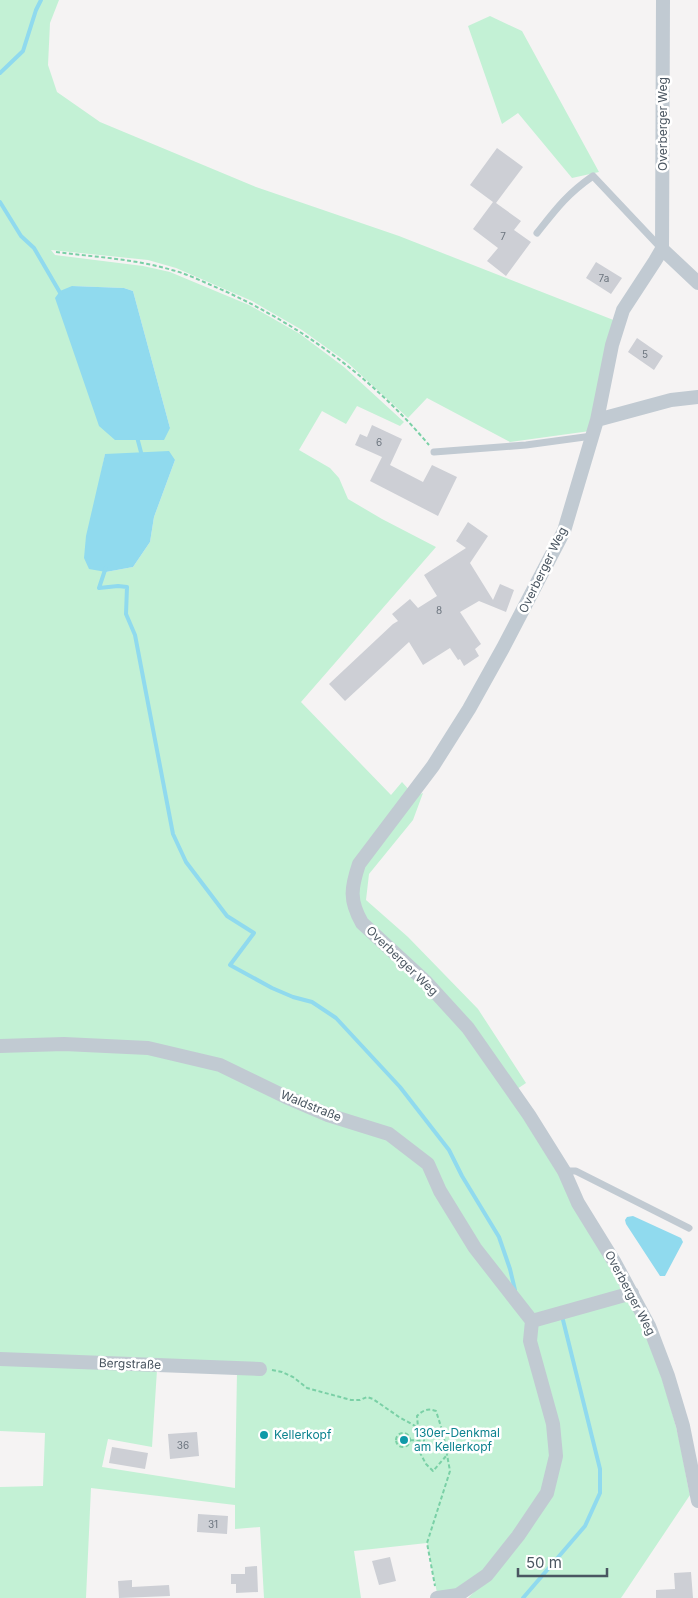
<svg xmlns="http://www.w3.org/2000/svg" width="698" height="1598" viewBox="0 0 698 1598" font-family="Inter,sans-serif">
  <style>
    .green { fill: #c3f1d5; fill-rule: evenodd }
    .water { fill: #90daee }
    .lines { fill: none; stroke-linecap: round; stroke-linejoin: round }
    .stream { stroke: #90daee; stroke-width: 4 }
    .building { fill: #cdcfd5 }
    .path { stroke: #7ad0a6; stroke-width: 2; stroke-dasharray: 4 2.5; stroke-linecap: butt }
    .lane { stroke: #c1cad2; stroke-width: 7 }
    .street { stroke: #c1cad2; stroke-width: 14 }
    .culture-dot { fill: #0f9aa8; stroke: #fff; stroke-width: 2 }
    .labels { text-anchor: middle; stroke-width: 5; stroke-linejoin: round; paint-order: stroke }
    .number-label { font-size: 10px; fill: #6b747e }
    .street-label { font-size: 12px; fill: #4a5661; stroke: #fff }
    .culture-label { font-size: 12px; fill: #0d838f; stroke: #fff; text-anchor: start }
  </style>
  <rect width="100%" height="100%" fill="#f5f3f3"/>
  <path class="green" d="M0,0H59L50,23L48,65L57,92L100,122L256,187L399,236L616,321L590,431L510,442L427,398L408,418L348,363L302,330L252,301L176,268L148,260L51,250L55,255L143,266L170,272L249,305L300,334L344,367L404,422L400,426L357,406L346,424L322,411L299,450L330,468L339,478L348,499L382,519L436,547L301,702L391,795L402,782L411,792L358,863L349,901L426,984L528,1116L628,1291L532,1319L408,1146L287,1096L147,1045L0,1043ZM72,286L124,288L133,291L170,428ZM105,454L175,460L154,517L150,542L133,567L106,572L99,484Z
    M490,16L522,31L599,172L572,178L518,113L502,124L468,26Z
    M423,793L413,820L369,874L366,900L408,937L478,1009L526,1083L517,1089L365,922L355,899L363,865L415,796Z
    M0,1049L148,1050L219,1067L388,1136L427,1165L530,1321L555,1456L545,1492L484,1573L458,1591L438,1598L427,1543L354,1551L361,1598H264L260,1527L235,1529V1505L91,1488L86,1598H0V1487L43,1486L45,1433L0,1431V1363L157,1370L152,1447L108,1439L102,1467L235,1488L237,1372L0,1355Z
    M629,1300C650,1339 665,1384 676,1427C682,1449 685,1473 690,1495L621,1598H468L488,1578L521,1537L558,1457L532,1341L534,1323Z"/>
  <path class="water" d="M72,286L124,288L133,291L170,428L164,440H115L99,426L55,298L60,291Z
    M169,451L175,460L154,517L150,542L133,567L106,572L89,569L84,558L86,536L105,454Z
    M633,1216L681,1238L683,1242L665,1276H660L626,1224L625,1220L627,1217Z"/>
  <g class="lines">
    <path class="stream" d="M0,73L23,51L36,10L41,0
      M0,202L21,236L34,248L62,296
      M137,437L142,456
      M106,567L99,588L118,586L127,587L126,614L135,635L173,834L186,862L227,916L254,933L230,965L272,988L293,997L312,1002L336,1018L400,1087L449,1150L462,1176L499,1237L510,1269L515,1290
      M523,1598L585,1526L600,1493V1469L563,1320"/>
  </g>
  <path class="building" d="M497,148L523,167L496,203L521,221L514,230L531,242L506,276L487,261L498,248L473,229L493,202L470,185Z
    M596,262L622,278L611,294L586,278Z
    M637,338L663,356L654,370L628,352Z
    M372,425L402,439L390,465L423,482L432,465L457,477L438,516L370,481L382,457L355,445L360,434L367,437Z
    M468,522L488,536L470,563L493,600L500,584L514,590L506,612L479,601L460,612L481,644L475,649L479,656L464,666L460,659L458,660L450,648L423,665L409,642L345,701L329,684L393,624L398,621L392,614L410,599L418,608L437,596L424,575L466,548L456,541Z
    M197,1432L199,1456L170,1459L168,1434Z
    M112,1447L148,1453L145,1469L109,1463Z
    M198,1514L228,1516L227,1534L197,1532Z
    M390,1557L396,1581L379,1585L372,1561Z
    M257,1566L258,1592L236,1593V1584H231V1574H245V1567Z
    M691,1572L693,1598H656V1590L675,1589L674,1573Z
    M132,1580V1587L169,1585L170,1596L119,1598L118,1581Z"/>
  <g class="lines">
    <path class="path" d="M56,252C95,257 135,259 172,270C188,274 203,282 218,288C299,324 372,377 429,445
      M272,1370L282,1372L293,1377L307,1388L351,1400H360L367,1397L373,1399L399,1417L417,1427
      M396 1440a7 7 0 1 1 14 0a7 7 0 1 1-14 0Z
      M410,1440L424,1441V1436L418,1427L417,1416C423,1410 428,1408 436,1411L443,1433L450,1471L427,1543L435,1586
      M424,1441L423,1447L419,1451L426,1464L433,1471L447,1455"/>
    <path class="lane" d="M537,233C556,209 567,194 593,176L660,247
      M434,452L526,445L592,436
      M564,1171H576L689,1228"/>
    <path class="street" d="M663,0L662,249L655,261L623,310L612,345L597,420L564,531L503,648L469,709L433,766L359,864C351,888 349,900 362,923L426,982L468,1028L529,1115L564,1171L578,1203L615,1263L649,1326L668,1376L683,1426L698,1501
      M662,249L698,283
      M597,420L671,400L698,397
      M0,1046L64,1044L148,1048L220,1065L286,1097L328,1115L389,1134L428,1164L440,1191L475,1248L532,1321
      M0,1359L260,1369
      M437,1598L458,1595L487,1575L518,1536L547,1493L556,1456L553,1424L530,1341L532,1321L632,1293"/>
  </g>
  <g class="culture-dot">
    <circle cx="264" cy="1435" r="5"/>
    <circle cx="404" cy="1440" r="5"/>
  </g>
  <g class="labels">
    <g class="number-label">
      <text x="503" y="240">7</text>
      <text x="604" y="282">7a</text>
      <text x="645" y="358">5</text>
      <text x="379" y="446">6</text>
      <text x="439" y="614">8</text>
      <text x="183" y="1449">36</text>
      <text x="213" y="1528">31</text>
    </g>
    <g class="street-label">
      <text transform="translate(663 124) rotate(-90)" y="4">Overberger Weg</text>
      <text transform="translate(543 570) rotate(-64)" y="4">Overberger Weg</text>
      <text transform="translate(402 961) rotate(44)" y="4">Overberger Weg</text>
      <text transform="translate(311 1106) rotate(22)" y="4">Waldstraße</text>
      <text transform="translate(630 1293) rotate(62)" y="4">Overberger Weg</text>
      <text transform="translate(130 1364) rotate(2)" y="4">Bergstraße</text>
    </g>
    <g class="culture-label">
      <text x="414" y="1437">130er-Denkmal<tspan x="414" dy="14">am Kellerkopf</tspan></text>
      <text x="274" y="1439">Kellerkopf</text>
    </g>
  </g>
  <path d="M518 1568v8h89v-8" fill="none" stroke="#4a5661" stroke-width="2.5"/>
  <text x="526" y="1568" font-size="15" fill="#4a5661" stroke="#ffffff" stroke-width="4" paint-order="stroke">50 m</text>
</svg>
